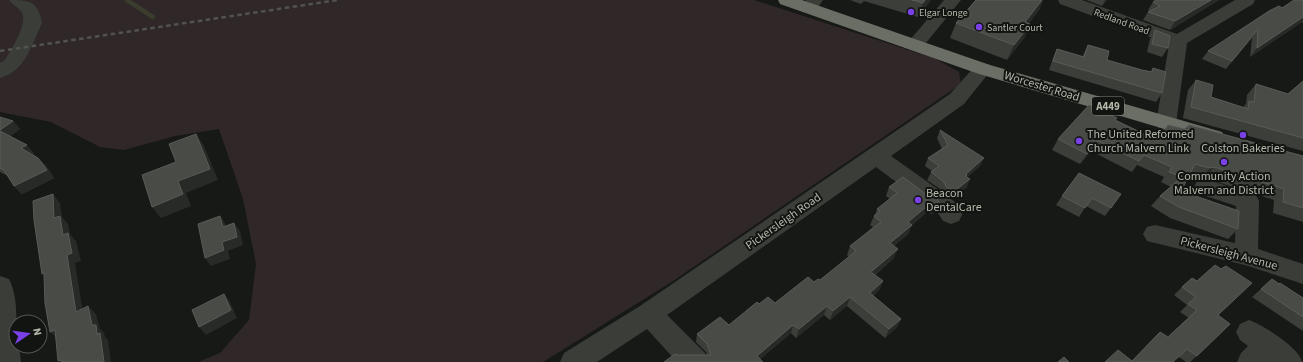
<svg xmlns="http://www.w3.org/2000/svg" width="1303" height="362" viewBox="0 0 1303 362" font-family="'Source Sans 3',sans-serif">
  <style>
    .green { fill: #302729 }
    .lines { fill: none; stroke-linecap: round; stroke-linejoin: round }
    .stream { stroke: #3a3c2e; stroke-width: 4.5 }
    .minor { fill: #3b3d38; fill-rule: evenodd }
    .highway { fill: #6a6e65; fill-rule: evenodd }
    .rail { stroke: #51544d; stroke-width: 2.5; stroke-dasharray: 4.5 3.5; stroke-linecap: butt }
    .wall { fill: #3c3e3a }
    .shaded-wall { fill: #282a27 }
    .building { fill: #494b46; stroke: #595c56 }
    .poi-dot { fill: #7a42e6; stroke: #121412; stroke-width: 1.5 }
    .labels { text-anchor: middle; stroke-width: 4; stroke-linejoin: round; paint-order: stroke }
    .far-poi-label { font-size: 10px; fill: #b3b8aa; stroke: #121412; text-anchor: start }
    .far-street-label { font-size: 10px; fill: #b3b8aa; stroke: #121412 }
    .shield { fill: #121412; stroke: #83877c; stroke-width: 1 }
    .shield-label { font-size: 11px; font-weight: bold; fill: #b3b8aa }
    .street-label { font-size: 12px; fill: #b3b8aa; stroke: #121412 }
    .poi-label { font-size: 12px; fill: #b3b8aa; stroke: #121412; text-anchor: start }
  </style>
  <rect width="100%" height="100%" fill="#171917"/>
  <path class="green" d="M0,0H754L936,59L959,72L961,84L673,281L543,362H198L220,353L249,320L256,264L243,199L219,129L175,136L124,150L100,147L51,122L0,112Z"/>
  <g class="lines">
    <path class="stream" d="M127,0L153,17"/>
    <path class="minor" d="M9,0C28,0 38,0 42,23C32,44 25,72 0,78V63L5,60C11,49 28,24 22,13C19,7 12,5 9,0Z
      M806,0H823C817,9 813,14 802,12L800,8Z
      M944,0H961L921,49L915,50L909,49L906,45L909,41Z
      M1058,0H1082L1177,34L1235,0H1255L1253,4L1187,43L1176,124L1173,129L1166,131L1159,129L1156,124L1169,44L1060,4Z
      M983,63L990,65L992,69L964,104L891,156L939,190L942,197C953,198 960,204 962,215L959,221L951,224L943,221L932,204L923,202L876,167L667,315L705,353L709,362H677L647,329L597,362H560L564,353L640,306L950,94L976,65Z
      M1205,179L1256,195L1259,201L1258,249L1303,264V284L1245,265L1147,241L1143,234L1147,227L1155,225L1235,243L1236,206L1197,193L1194,187L1197,181Z
      M0,276L9,279C19,298 16,325 16,346H19L21,362H0Z
      M1249,320C1263,325 1300,348 1302,362H1237L1241,353L1248,346L1240,340L1236,332L1240,324Z"/>
    <path class="highway" d="M778,0H802L990,65L1222,132L1225,137L1222,142L1215,144L976,73L780,4Z"/>
    <path class="rail" d="M0,51L338,0"/>
  </g>
  <path class="wall" d="M850,0H931L918,17L864,1L861,4Z
    M976,0H1043L1039,10L1029,23L1030,24L1024,38L1007,60L950,38L956,23Z
    M1086,0H1107L1102,6Z
    M1219,0L1170,30L1143,20L1148,12L1150,11L1148,10L1153,2Z
    M1303,0V23L1302,22L1250,57L1252,38L1226,69L1202,59L1208,51L1282,8Z
    M1155,30L1168,48L1162,57L1147,52L1150,39Z
    M1088,45L1107,60L1142,70L1150,72L1153,68L1162,93L1156,102L1049,70L1053,58L1057,49L1082,57Z
    M1196,80L1211,97L1243,107L1246,104L1247,95L1256,84L1288,94L1303,81V151L1183,118L1188,90Z
    M0,117L13,121L20,129L10,136L34,153L32,154L38,158L46,166L54,178L22,194L14,186L8,176L0,172Z
    M1117,118L1115,120L1157,140L1168,125L1185,129L1189,125L1303,156V222L1273,213L1274,200L1205,178L1201,179L1189,175L1181,191L1238,229L1228,239L1170,218L1151,206L1160,196L1171,187L1161,182L1164,177L1137,165L1132,172L1091,151L1080,164L1052,150L1058,139Z
    M940,130L980,166L967,177V187L952,198L943,196L940,189L927,180L932,171L925,166L928,158L942,149L937,138Z
    M889,187L926,194L939,202L935,211L931,214L928,211L912,225L908,234L894,246V258L875,275L883,281L879,290L873,296L901,319L897,327L885,338L847,306L830,320L824,315L796,338L791,333L760,359L677,355H707L706,352L696,342L697,334L729,325L759,304L775,303L814,282L820,280L849,257L847,255L850,246L873,227L870,225L874,216L875,215L877,209L890,199L886,196Z
    M1121,194L1105,216L1086,206L1079,217L1056,205L1062,196Z
    M1192,278L1218,315L1197,356L1190,362H1186L1179,357L1132,361L1168,337L1189,318L1180,312L1187,305L1174,295L1182,287Z
    M1272,279L1279,284L1303,298V331L1252,297Z"/>
  <path class="shaded-wall" d="M925,0H931L918,17L923,3Z
    M1042,0H1043L1039,10L1019,36L1025,22Z
    M1105,0H1107L1102,6Z
    M1211,0H1219L1170,30L1175,21Z
    M1303,17V21L1302,22L1250,57L1257,48Z
    M1030,24L1024,38L1007,60L1014,45Z
    M1258,29L1252,38L1226,69L1232,61Z
    M13,121L20,129L7,139L0,130Z
    M196,134L204,146L218,180L186,193L191,206L161,218L152,207Z
    M1098,141L1091,151L1080,164L1087,154Z
    M27,145L34,153L29,157L21,148Z
    M38,158L46,166L54,178L22,194L14,186Z
    M984,158L980,166L965,179L966,174Z
    M1214,167L1205,178L1201,179L1210,168Z
    M970,179L967,187L952,198L956,190Z
    M53,194L60,203L62,217L68,224L70,234L76,241L81,261L75,263L84,319L76,312L63,235L54,218Z
    M932,202L928,211L904,231L908,222Z
    M939,202L935,211L931,214L935,204Z
    M220,216L226,225L229,235L223,227Z
    M234,223L240,231L243,245L228,251L230,259L211,266L205,258L222,242Z
    M912,225L908,234L887,252L890,243Z
    M898,249L894,258L867,281L871,272Z
    M883,281L879,290L866,302L870,293Z
    M224,294L230,302L237,318L206,335L199,327Z
    M850,297L847,306L830,320L833,311Z
    M88,306L96,314L100,329L104,333L105,337L108,340L111,362H104L97,334L92,325Z
    M827,306L824,315L796,338L799,329Z
    M901,319L897,327L885,338L889,329Z
    M793,325L791,333L757,362V356Z
    M55,330L59,340L50,332Z"/>
  <path class="building" d="M912,0H925L923,3Z
    M976,0H1042L1025,22L1030,24L1014,45L956,23Z
    M1156,0H1211L1175,21L1148,12L1160,6L1153,2Z
    M1294,0H1303V17L1257,48L1258,29L1232,61L1208,51L1269,11L1279,6L1282,8Z
    M1155,30L1170,36L1168,48L1152,44Z
    M1088,45L1109,51L1107,60L1142,70L1152,72L1153,68L1166,72L1162,93L1053,61L1057,49L1084,57Z
    M1196,80L1213,85L1211,97L1248,109L1249,101L1254,102L1256,84L1288,94L1303,81V138L1191,107Z
    M1089,105L1117,118L1115,120L1159,141L1168,125L1188,130L1189,125L1303,156V208L1283,202L1284,189L1214,167L1210,168L1195,164L1181,191L1239,211L1238,229L1179,207L1160,196L1182,177L1169,172L1172,167L1144,155L1139,161L1098,141L1087,154L1058,139Z
    M0,117L13,121L0,130Z
    M940,130L984,158L966,174L967,175L965,176L970,179L956,190L947,188L943,181L931,172L939,166L928,158L948,145Z
    M0,131L27,145L21,148L38,158L47,170L14,186L4,170L0,168Z
    M196,134L210,169L178,181L183,194L152,207L142,175L176,162L169,144Z
    M1079,173L1121,194L1111,208L1092,198L1085,208L1062,196Z
    M903,177L926,194L935,196L939,202L935,204L932,202L908,222L912,225L890,243L898,249L871,272L883,281L870,293L901,319L889,329L850,297L833,311L827,306L799,329L793,325L757,356L763,362H664L675,354L677,355H711L707,344L697,334L720,317L729,325L757,302L759,304L768,297L775,303L808,277L814,282L818,279L820,280L856,251L850,246L881,222L874,216L880,211L877,209L897,193L889,187Z
    M53,194L54,218L60,216L63,235L68,233L72,253L67,255L76,312L88,306L92,325H96L97,334L100,333L104,362H61V360L58,361L55,330L50,332L45,303L44,273L42,274L34,220L33,201Z
    M220,216L223,227L234,223L237,237L222,242L224,250L205,258L198,224Z
    M1215,265L1221,269L1226,266L1252,283L1218,315L1230,324L1197,356L1187,349L1173,362H1105L1118,350L1132,361L1160,332L1168,337L1197,310L1188,304L1196,297L1182,287L1192,278L1197,281Z
    M1272,279L1279,284L1280,283L1303,298V317L1261,289Z
    M224,294L231,310L199,327L192,310Z
    M1064,357L1069,362H1058Z"/>
  <g class="poi-dot">
    <circle cx="911" cy="12" r="4"/>
    <circle cx="979" cy="27" r="4"/>
    <circle cx="1243" cy="135" r="4"/>
    <circle cx="1079" cy="141" r="4"/>
    <circle cx="1224" cy="162" r="4"/>
    <circle cx="918" cy="200" r="4"/>
  </g>
  <g class="labels">
    <g class="far-poi-label">
      <text x="919" y="16">Elgar Longe</text>
      <text x="987" y="31">Santler Court</text>
    </g>
    <g class="far-street-label">
      <text transform="translate(1122 21) rotate(20)" y="4">Redland Road</text>
    </g>
    <rect class="shield" x="1092" y="97" width="32" height="18" rx="3"/>
    <g class="shield-label">
      <text x="1108" y="110">A449</text>
    </g>
    <g class="street-label">
      <text transform="translate(1042 86) rotate(17)" y="4">Worcester Road</text>
      <text transform="translate(783 221) rotate(-35)" y="4">Pickersleigh Road</text>
      <text transform="translate(1229 253) rotate(15)" y="4">Pickersleigh Avenue</text>
    </g>
    <g class="poi-label">
      <text x="1087" y="138">The United Reformed<tspan x="1087" dy="14">Church Malvern Link</tspan></text>
      <text x="1243" y="152" text-anchor="middle">Colston Bakeries</text>
      <text x="1224" y="180" text-anchor="middle">Community Action<tspan x="1224" dy="14">Malvern and District</tspan></text>
      <text x="926" y="197">Beacon<tspan x="926" dy="14">DentalCare</tspan></text>
    </g>
  </g>
  <g transform="translate(28 334) rotate(77)"><circle r="19" fill="#121412" stroke="#52564f"/>
  <path d="M0-3L7 15L0 10L-7 15Z" fill="#7a42e6"/>
  <text y="-6" font-size="11" font-weight="bold" text-anchor="middle" fill="#b3b8aa">N</text>
  </g>
</svg>
